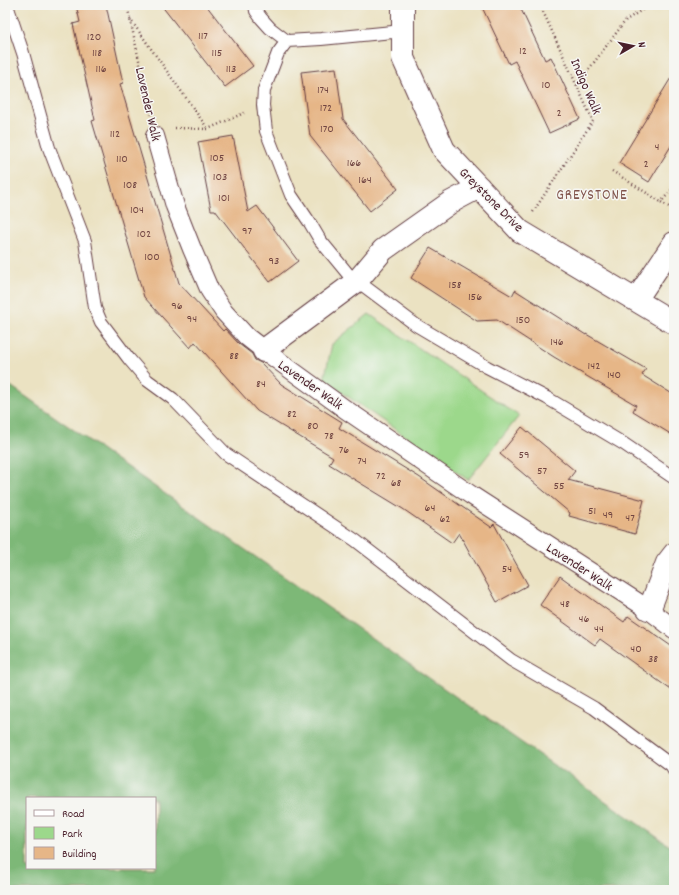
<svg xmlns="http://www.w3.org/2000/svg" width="679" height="895" viewBox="0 0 679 895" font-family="Dekko,sans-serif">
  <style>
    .green { fill: #9cd88b; stroke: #737c5b }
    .forest { fill: #7db877; stroke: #646c51; fill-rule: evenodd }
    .building { fill: #e6b687 }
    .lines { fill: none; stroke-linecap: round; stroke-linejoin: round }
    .service-casing { stroke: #623c42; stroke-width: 14 }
    .pedestrian-casing { stroke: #623c42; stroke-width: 20 }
    .minor-casing { stroke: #623c42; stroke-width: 24 }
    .path { stroke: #623c42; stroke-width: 2.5; stroke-dasharray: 1 3; stroke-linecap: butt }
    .service { stroke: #fff; stroke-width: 12 }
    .pedestrian { stroke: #fff; stroke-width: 18 }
    .minor { stroke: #fff; stroke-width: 22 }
    .labels { text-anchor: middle; stroke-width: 3; stroke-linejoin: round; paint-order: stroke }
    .number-label { font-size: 12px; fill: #714542 }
    .street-label { font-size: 14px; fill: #4a1f2b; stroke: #f6f6f2 }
    .neighbourhood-label { font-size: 15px; letter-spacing: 1px; fill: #81544b; stroke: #f6f6f2 }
  </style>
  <rect width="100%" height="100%" fill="#f6f6f2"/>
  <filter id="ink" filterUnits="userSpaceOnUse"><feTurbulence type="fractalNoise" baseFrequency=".025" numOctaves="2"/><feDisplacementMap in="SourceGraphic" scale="8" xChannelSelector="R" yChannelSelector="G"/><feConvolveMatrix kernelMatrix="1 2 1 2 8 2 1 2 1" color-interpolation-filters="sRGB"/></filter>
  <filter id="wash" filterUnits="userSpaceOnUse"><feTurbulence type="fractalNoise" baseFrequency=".012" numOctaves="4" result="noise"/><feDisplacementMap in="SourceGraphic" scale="16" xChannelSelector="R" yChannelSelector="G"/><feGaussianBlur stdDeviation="0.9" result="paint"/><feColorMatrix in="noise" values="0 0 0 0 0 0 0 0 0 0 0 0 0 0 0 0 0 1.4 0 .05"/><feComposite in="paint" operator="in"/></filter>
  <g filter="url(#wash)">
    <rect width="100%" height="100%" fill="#ebe2c2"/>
    <path class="green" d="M369,314L519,416L468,480L324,380L332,344Z"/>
    <path class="forest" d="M5,382L674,849V890H5ZM27,798H155V868H27Z"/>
    <g id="blocks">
      <path class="building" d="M76,5H106L123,83L120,84L179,283L223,331L225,329L239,344L252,354L255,360L261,363L281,384L342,422L339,428L419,477L491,527L494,524L528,585L497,602L459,533L452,543L403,509L329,464L333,457L257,411L195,342L190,348L144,297L92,121L95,120L73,24L80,22Z
        M161,5H206L253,66L225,87Z
        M481,5H519L545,60L551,57L580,119L549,133L515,61L509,64Z
        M336,68L343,119L398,189L370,211L310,136L301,72Z
        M674,73V141L649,182L619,163Z
        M233,136L248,212L257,206L298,261L270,282L215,210H211L198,142Z
        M430,248L512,296L515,290L586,335V334L646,369L642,375L674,395V436L633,411L636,405L554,357L497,320L477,321L411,278Z
        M522,427L575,471L568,480L644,500L635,534L569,516L570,513L500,454Z
        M560,576L624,622L628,616L674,648V692L600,639L595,645L540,605Z"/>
    </g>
  </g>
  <g filter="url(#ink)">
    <use href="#blocks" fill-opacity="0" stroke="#623c42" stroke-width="1"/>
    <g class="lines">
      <g class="service-casing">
        <path id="service" d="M7,5L23,53L49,148L85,241L95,308L101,322L129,359L147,380L173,399L226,454L355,540L511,660L594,708L671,765L674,770
          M255,5L256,11L261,18L270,28L287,41L321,39L403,31
          M287,41L278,53L264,90L263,105L266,131L291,195L310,223L320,240L348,274L416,325L487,367L547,398L624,444L674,478"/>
      </g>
      <g class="pedestrian-casing">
        <path id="pedestrian" d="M155,136L175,206L192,249L210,291L224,312L247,337L269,354L345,409L471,495L648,609L674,629"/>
      </g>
      <g class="minor-casing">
        <path id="minor" d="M403,5V58L444,150L520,231L674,323
          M636,300L674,243
          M264,351L268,347L357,281L383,250L451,202L479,187
          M648,609L651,605L667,563L674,554"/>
      </g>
      <path class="path" d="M127,5L151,115
        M130,19L208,129
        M577,85L626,20L650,5
        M175,128L208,129L244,113
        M612,171L661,202
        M674,187L661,202L674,210
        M533,212L593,121L540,5"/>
      <use href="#service" class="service"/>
      <use href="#pedestrian" class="pedestrian"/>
      <use href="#minor" class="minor"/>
    </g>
  </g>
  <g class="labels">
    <g class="number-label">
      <text x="203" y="39">117</text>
      <text x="94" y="40">120</text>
      <text x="523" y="54">12</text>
      <text x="97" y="56">118</text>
      <text x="217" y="56">115</text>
      <text x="101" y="72">116</text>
      <text x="231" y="72">113</text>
      <text x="546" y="88">10</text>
      <text x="323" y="93">174</text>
      <text x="326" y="111">172</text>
      <text x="559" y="116">2</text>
      <text x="327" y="132">170</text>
      <text x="115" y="137">112</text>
      <text x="657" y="150">4</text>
      <text x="217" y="161">105</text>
      <text x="122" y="162">110</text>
      <text x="354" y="166">166</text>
      <text x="646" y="167">2</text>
      <text x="220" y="180">103</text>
      <text x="365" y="183">164</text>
      <text x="130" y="188">108</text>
      <text x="224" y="201">101</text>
      <text x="137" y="213">104</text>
      <text x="247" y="234">97</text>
      <text x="144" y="237">102</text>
      <text x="152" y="260">100</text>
      <text x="274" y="264">93</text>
      <text x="455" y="288">158</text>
      <text x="475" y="300">156</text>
      <text x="177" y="309">96</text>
      <text x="192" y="322">94</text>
      <text x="523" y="323">150</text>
      <text x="557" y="345">146</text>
      <text x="234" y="359">88</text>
      <text x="594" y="369">142</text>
      <text x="614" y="378">140</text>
      <text x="261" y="387">84</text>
      <text x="292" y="417">82</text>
      <text x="313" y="429">80</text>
      <text x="329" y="439">78</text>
      <text x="344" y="453">76</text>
      <text x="524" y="458">59</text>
      <text x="362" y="464">74</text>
      <text x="542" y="474">57</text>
      <text x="381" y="479">72</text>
      <text x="396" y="486">68</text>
      <text x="559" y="489">55</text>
      <text x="430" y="511">64</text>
      <text x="592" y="514">51</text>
      <text x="608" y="518">49</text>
      <text x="630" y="521">47</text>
      <text x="445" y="522">62</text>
      <text x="507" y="572">54</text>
      <text x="565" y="607">48</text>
      <text x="584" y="622">46</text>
      <text x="599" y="632">44</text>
      <text x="636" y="652">40</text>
      <text x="653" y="662">38</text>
    </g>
    <g class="street-label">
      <text transform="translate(587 86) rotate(67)" y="5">Indigo Walk</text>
      <text transform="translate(149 104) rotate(77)" y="5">Lavender Walk</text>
      <text transform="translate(492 199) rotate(45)" y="5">Greystone Drive</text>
      <text transform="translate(311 384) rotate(35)" y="5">Lavender Walk</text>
      <text transform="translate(580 566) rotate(33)" y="5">Lavender Walk</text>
    </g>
    <g class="neighbourhood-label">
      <text x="592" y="199">GREYSTONE</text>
    </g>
  </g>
  <rect width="679" height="895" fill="none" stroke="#f6f6f2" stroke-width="20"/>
  <rect x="26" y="797" width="130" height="72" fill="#f6f6f2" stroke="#b1a0a2"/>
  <rect x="34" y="810" width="20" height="6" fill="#ffffff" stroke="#b1a0a2"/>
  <text x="62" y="817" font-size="12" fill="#4a1f2b">Road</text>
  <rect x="34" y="827" width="20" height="12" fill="#9cd88b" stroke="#b1a0a2"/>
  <text x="62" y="837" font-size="12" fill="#4a1f2b">Park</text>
  <rect x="34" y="847" width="20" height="12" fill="#e6b687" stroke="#b1a0a2"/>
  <text x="62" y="857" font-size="12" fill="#4a1f2b">Building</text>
  <g transform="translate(633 46) rotate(81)" stroke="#f6f6f2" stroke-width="3" paint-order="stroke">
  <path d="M0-3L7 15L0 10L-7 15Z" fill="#4a1f2b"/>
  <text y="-6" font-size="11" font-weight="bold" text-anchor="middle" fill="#4a1f2b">N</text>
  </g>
</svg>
